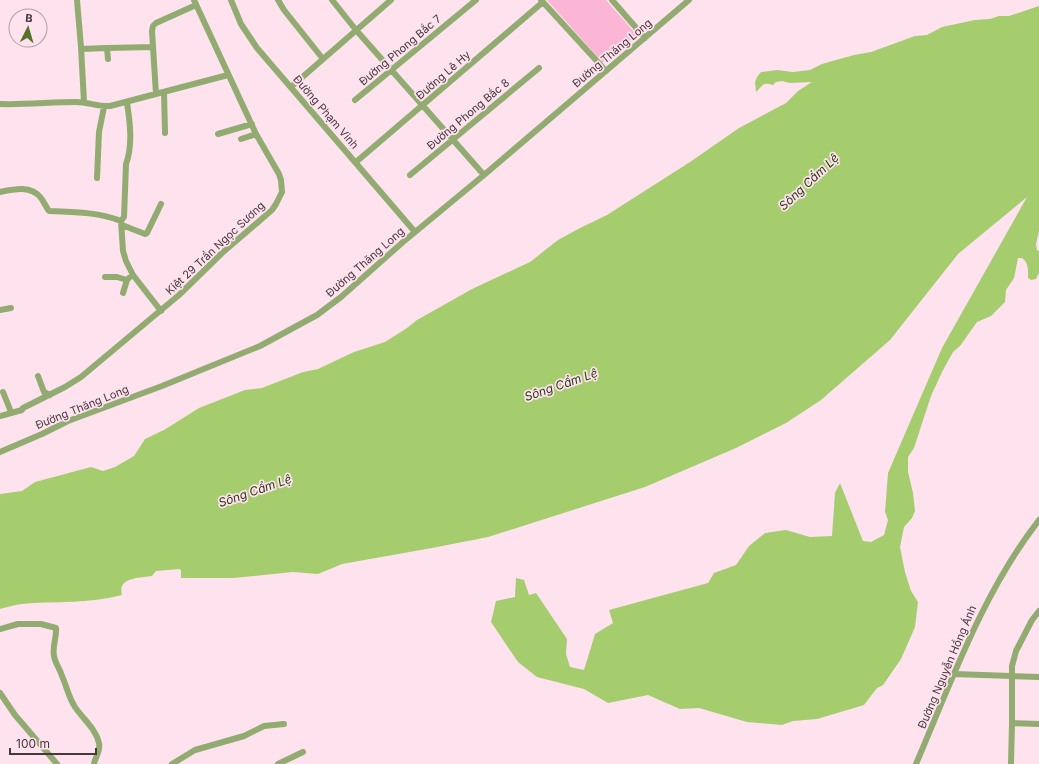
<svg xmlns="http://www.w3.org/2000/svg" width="1039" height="764" viewBox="0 0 1039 764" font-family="Inter,sans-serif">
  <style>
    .green { fill: #fbb6d6 }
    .water { fill: #a5cd6e }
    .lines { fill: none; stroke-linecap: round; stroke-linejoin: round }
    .minor { stroke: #91ab71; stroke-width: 6 }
    .labels { text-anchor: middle; stroke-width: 3.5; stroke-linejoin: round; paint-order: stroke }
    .street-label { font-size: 11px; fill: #43383c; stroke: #fee2ee }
    .water-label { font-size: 12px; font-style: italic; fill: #2a3a13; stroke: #fee2ee }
  </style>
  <rect width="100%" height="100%" fill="#fee2ee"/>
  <path class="green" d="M547,0H606L635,33V37L604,62H602Z"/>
  <path class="water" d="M1039,6V231L1036,244L1037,250L1039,251V273L1036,279L1031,280L1028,278C1028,270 1029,263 1022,258H1018L1014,278L1006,290L1005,302L991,316L977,322L960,346L953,352L942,372L931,396L914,448L908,457V472L913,493L915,511L912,518L904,527L900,547L905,572L911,591L918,602L915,627L901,659L883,685L877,688L864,705L817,719L793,721L782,725L747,722L699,708L680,709L648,695L608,703L584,689L537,677L518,662L491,622L496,601L515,597L516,578L524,580L529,595L536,593L567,639L566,654L570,667L584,670L595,634L613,623L609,610L708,583L714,573L736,565L749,546L765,533L786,530L810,537L832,536L835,493L840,483L863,541L871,542L884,535L888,520L885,512L888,473L942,348L1027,197L958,254L890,340L821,400L786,423L736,448L645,487L488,537L432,548L342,564L318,574L293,572L233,578H181V571L180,569L156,571L152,576C140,578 117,577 122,595C89,604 55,601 21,604C14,605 7,607 0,609V494L22,491L35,482L91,467L103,471L115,467L134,456L145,439L164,430L199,408L245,390L262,388L303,372L318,369L354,352L385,342L407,328L417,320L472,289L530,262L558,240L580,228L607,215L690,162L739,128L786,103L798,91L812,82L790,83L782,81L776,82L773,85C763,82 763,85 756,92L755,82L757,77L761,72L777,70L793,72L810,70L822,64L854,55L871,52L915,36L927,35L942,27L975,20L990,19L999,16H1009Z"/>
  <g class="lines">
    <path class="minor" d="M77,0L81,47L84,102
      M231,0L241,24L257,48L415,232
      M278,0L284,10L323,59
      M332,0L356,30L484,175
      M541,0L606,71
      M612,0L645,38
      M107,48L153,47
      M81,49L107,48L108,59
      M291,87L391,0
      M164,92L165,133
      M156,94L152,31L153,26L156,23L196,5
      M355,100L476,0
      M127,103C130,122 133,145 126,164L124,217L121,221L123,251L126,261L133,275L161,311
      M0,104C25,105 51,102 76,102C88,102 99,107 110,106L228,75
      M218,134L252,124
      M241,139L256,134
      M356,162L543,2
      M410,175L539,68
      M97,178L99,132L104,107
      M0,192C14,189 31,185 41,198C44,202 46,207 49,211C74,212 98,212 121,221
      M122,225L145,234L147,233L161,204
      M105,277H117L127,280
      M123,293L127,280L129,278
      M0,310L11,308
      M38,376L44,392L50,395
      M3,392L11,412
      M23,408L65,387L81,377L179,295L222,253L272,210L276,204L282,192L281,180L279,174L256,134L194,0
      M0,416L22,410
      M0,452L42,434L68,421L162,386L260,346L317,315L341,297L403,242L484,175L689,0
      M0,629L18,624H41L56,628C57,637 52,646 54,656C55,663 60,669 62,676C67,687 68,696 75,707C83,719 96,729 99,743C101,751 95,757 94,764
      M954,674L1039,677
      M0,693L15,715L57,764
      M1012,723L1039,724
      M172,764L195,750L244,736L264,726L284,724
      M278,764L303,752
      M916,764C952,680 983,592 1039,520
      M1011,764L1012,723V666L1016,651L1032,620L1039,611"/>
  </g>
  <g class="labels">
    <g class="street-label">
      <text transform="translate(400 50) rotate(-40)" y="4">Đường Phong Bắc 7</text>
      <text transform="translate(612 53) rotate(-40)" y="4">Đường Thăng Long</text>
      <text transform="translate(443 75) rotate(-41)" y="4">Đường Lê Hy</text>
      <text transform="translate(326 112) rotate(49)" y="4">Đường Phạm Vinh</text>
      <text transform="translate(468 114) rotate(-40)" y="4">Đường Phong Bắc 8</text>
      <text transform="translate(215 248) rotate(-43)" y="4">Kiệt 29 Trần Ngọc Sương</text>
      <text transform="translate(365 262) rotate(-41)" y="4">Đường Thăng Long</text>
      <text transform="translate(82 407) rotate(-22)" y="4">Đường Thăng Long</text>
      <text transform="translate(947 667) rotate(-67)" y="4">Đường Nguyễn Hồng Ánh</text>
    </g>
    <g class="water-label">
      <text transform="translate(809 182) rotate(-43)" y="4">Sông Cẩm Lệ</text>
      <text transform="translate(561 385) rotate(-19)" y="4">Sông Cẩm Lệ</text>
      <text transform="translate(255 491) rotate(-19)" y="4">Sông Cẩm Lệ</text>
    </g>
  </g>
  <g transform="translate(28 28) rotate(5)"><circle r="19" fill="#fee2ee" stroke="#b39ea7"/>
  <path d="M0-3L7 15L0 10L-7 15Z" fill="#567429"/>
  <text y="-6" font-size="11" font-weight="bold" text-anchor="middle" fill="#43383c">B</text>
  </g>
  <path d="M10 748v6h86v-6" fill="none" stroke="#43383c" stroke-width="2"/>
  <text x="16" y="748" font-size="12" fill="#43383c" stroke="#fee2ee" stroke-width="3" paint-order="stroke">100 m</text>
</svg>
